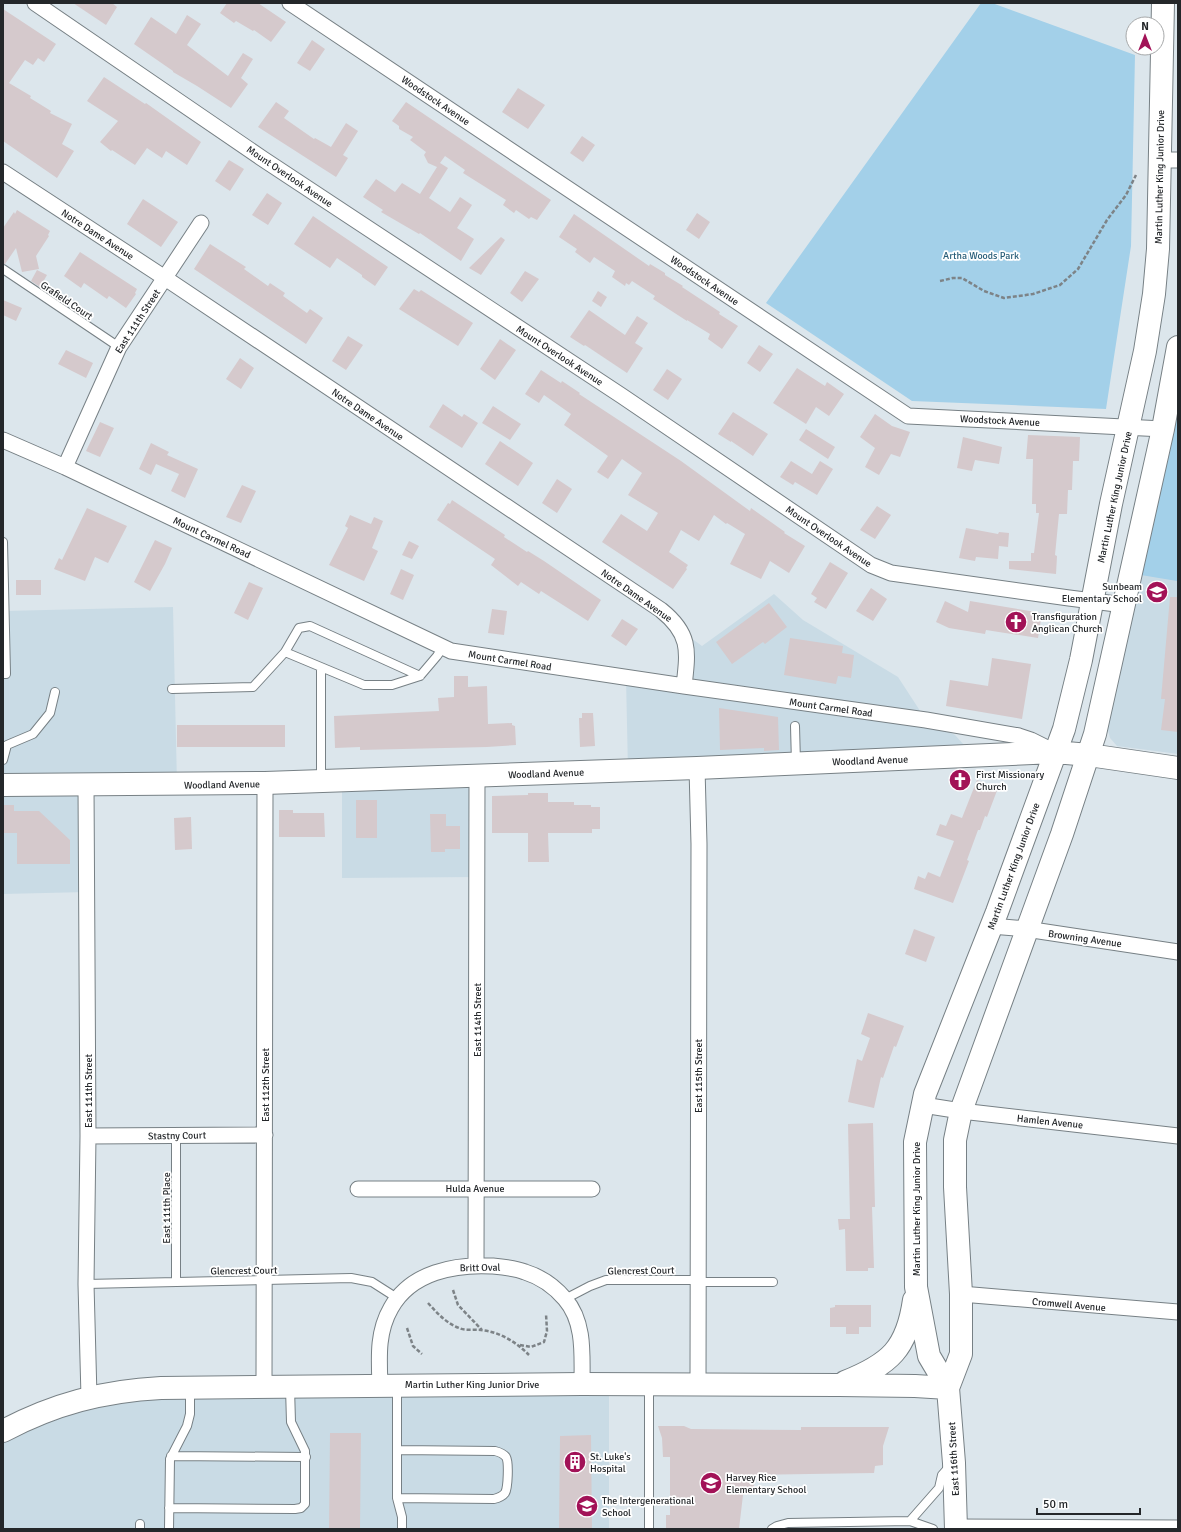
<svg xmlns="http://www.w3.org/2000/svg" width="1181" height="1532" viewBox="0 0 1181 1532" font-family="Signika,sans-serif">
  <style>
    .built { fill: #c9dbe5 }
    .green { fill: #a3d0e9 }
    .building { fill: #d5c9cc }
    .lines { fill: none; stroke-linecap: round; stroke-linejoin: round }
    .lane-casing { stroke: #778085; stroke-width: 10 }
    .street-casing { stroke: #778085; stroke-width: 17 }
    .secondary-casing { stroke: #778085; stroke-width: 24 }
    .path { stroke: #7d8387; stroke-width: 2.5; stroke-dasharray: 4 2; stroke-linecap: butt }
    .lane { stroke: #fff; stroke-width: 8 }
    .street { stroke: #fff; stroke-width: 15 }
    .secondary { stroke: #fff; stroke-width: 22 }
    .labels { text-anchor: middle; stroke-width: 3.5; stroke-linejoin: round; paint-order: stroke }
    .street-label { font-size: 10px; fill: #24272a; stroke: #fff }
    .park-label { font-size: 10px; fill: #275d78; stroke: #fff }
    .poi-label { font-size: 10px; fill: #24272a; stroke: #fff; text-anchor: start }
  </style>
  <rect width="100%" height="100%" fill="#dce6ec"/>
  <path class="built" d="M1178,399V754L1117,746L1110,738L1107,726Z
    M774,594L803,620L898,677L926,720L955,735L964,745L628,770L626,678L683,686L680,630L702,646Z
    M173,607L177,784L86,786L87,892L3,894L4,611Z
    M477,775V877L342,878V780Z
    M609,1384V1529H3V1431L89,1397Z"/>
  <path class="green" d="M981,3H992L1135,55L1131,246L1106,409L912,401L766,303Z
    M1178,399V576L1177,581L1141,575Z"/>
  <path class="building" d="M73,3H112L117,7L106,25Z
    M227,3H258L286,22L271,42L254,30L253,31L236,21L234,23L220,13Z
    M3,9L56,44L44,62L38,58L33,65L25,60L9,83L31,96L30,98L51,111L50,113L72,124L62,144L74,151L57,178L3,141Z
    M187,15L201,24L187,45L228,76L243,53L253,59L241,78L248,84L231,108L197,86L173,72V71L134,44L151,17L176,34Z
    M312,40L325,49L310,71L297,63Z
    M104,77L145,104L146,103L160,113L201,142L187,165L166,151L162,158L147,148L135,165L112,150L111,151L100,142L118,121L87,101Z
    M518,88L545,105L528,129L502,112Z
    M276,102L289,111L284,118L314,139L315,138L331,147L346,123L358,131L343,155L348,158L336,177L258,127Z
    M406,102L551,200L537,220L531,217L529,219L516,210L514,213L503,205L506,200L463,173L465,170L445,156L440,163L448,168L429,198L450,212L460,197L472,205L457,228L474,239L461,261L420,233L419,234L381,212L383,210L363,197L376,179L395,192L402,183L420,194L437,167L428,163L424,155L426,152L410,140L413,137L399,129V126L392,121Z
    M582,136L595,145L583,162L570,153Z
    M229,160L244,169L230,191L215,181Z
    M267,193L282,203L268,225L252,215Z
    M143,199L178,222L161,247L127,224Z
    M17,210L50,231L48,235L49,236L36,256L39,269L22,272L16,248L5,264H3V228L14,212L15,214Z
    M697,213L710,222L699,239L686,230Z
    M574,214L649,266L650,264L665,273V275L683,286L682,287L720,312L719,314L738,326L722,349L708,339L710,334L687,320V321L653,299L655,296L632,281L629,285L626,283L625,286L612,277L615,271L594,257L590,263L575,252L577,249L559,237Z
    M313,216L388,267L375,286L362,277V275L337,258L330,268L294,244Z
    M501,237L505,240L481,275L469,268Z
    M210,244L246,267L244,269L268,286L270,283L285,293L283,296L307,313L310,309L323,318L306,344L194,269Z
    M80,252L137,289L135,293L136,294L126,308L109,296L107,299L84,283L81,288L64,276Z
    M37,270L47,275L40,287L31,281Z
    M525,271L539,279L522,302L510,293Z
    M414,289L419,292L421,290L473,323L458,346L399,309Z
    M598,291L607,297L601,307L592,301Z
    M3,300L22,308L16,321L3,315Z
    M589,310L625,335L637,316L648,323L635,343L643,348L627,373L585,345L584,346L570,337Z
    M348,336L363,345L346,370L332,361Z
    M500,339L516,350L495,380L480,369Z
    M759,345L773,354L760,372L747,363Z
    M66,350L93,363L86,378L58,364Z
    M240,358L254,368L241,389L226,379Z
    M797,368L825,386L827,382L844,394L829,416L816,407L806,424L773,403Z
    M667,369L682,379L668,400L653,390Z
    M541,370L561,383L562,381L580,393L579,394L681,461L750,511L751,508L785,532L784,533L805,546L789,573L770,561L761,579L730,564L745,534L727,523L726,524L714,515L699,541L681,530L669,552L688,565L686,568L687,569L673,589L602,542L621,514L647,531L658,513L628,495L642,473L622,459L608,479L597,472L608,456L564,425L571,414L544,395L539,403L525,394Z
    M443,404L462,417L464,414L478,423L462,448L429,427Z
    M493,406L521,424L510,440L482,423Z
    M733,412L768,434L753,456L731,441V442L718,434Z
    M875,414L892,426L910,432L900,457L891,454L879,475L865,467L875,448L860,437Z
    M100,422L114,428L100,457L86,451Z
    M806,429L835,447L828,459L799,440Z
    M1028,435L1080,437L1079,461H1073L1072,490H1068L1067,514H1059L1055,555L1057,556L1056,574L1009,569V561H1031V553H1034L1039,513H1036V504H1032L1033,459H1026Z
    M963,437L1002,447L999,464L975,460L972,471L957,468Z
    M500,441L533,463L518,486L485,464Z
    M151,443L169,452L167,455L198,469L185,498L171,491L179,474L156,464L151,475L139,469Z
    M791,461L812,474L820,461L833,469L817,495L795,482L793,485L780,477Z
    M557,479L572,489L557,513L542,503Z
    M242,485L256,491L241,523L226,517Z
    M452,500L505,535L504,537L527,552L528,551L544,561L601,600L588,621L541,591L539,594L521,582L518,586L491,565L495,559L437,520L448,503L450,504Z
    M877,506L891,515L875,539L860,530Z
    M87,508L127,526L108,563L95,557L85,581L54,569L59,558L62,560Z
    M350,515L371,524L374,517L383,521L372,548L378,551L364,581L329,565L348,528L345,526Z
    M966,528L998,534L999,532L1009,533L1008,547L999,546L998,559L976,557L975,561L959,558Z
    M155,540L172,548L165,564L150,591L134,582Z
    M409,541L419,546L412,559L402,555Z
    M830,562L848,573L826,609L814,602L817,598L811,594Z
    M401,569L414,575L403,600L390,594Z
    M16,580H41V595H16Z
    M249,582L263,588L248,620L234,613Z
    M871,588L887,599L873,621L856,611Z
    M1170,597H1178V732L1161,730L1165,699H1161Z
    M945,601L968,612L970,601L1042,613L1038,638L986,630L985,634L949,628L936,622Z
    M769,603L787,627L765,644L763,642L732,664L716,642Z
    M492,609L507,611L504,635L488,633Z
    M622,619L638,629L626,646L611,636Z
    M790,638L843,646L842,653L854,655L851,678L838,676L836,684L784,675Z
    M992,658L1031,664L1022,719L946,706L950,680L988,686Z
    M454,676H468V687L487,686L488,724L512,723V725L515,726L516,745L487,747L360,750V747L335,748L334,716L439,711L438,698L454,697Z
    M719,708L778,717L779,750L764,751V748L720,750Z
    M582,713H593L595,746L580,747L579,718H582Z
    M177,725H285V747H177Z
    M977,780L998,788L987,817L985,816L980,830H978L967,860L969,861L953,903L914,889L918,876L925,879L928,872L940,877L954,841L936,835L940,824L946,826L951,814L962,818Z
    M528,793H548V802H574V805H591V807H600V829H592V833H548L549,862H528V833H492V796L528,795Z
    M356,800H377V838H356Z
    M3,805H14V811H39L70,840V864H17V833H3Z
    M279,810H293V813H324L325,837H279Z
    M430,814H446V826H460V849H445V852H431Z
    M191,817L192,849L175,850L174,818Z
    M914,929L935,937L926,962L905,954Z
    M868,1013L904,1026L896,1047L894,1046L883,1078L881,1077L874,1108L848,1102L857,1059L862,1061L870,1038L861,1034Z
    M873,1123L875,1207H872L874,1268H868V1271H846L845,1229L839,1230L838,1219H850L848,1124Z
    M835,1305H871V1327H859V1334H846V1327H830V1308L835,1307Z
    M658,1426H684L691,1429L801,1430V1427H889L883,1446V1465L875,1466L874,1473L751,1475L755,1490L743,1495L739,1529H666V1515H670V1457H663L662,1438Z
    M330,1433H361L360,1529H329Z
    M591,1435L592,1529H559L560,1436Z"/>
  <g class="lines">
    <g class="lane-casing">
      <path id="lane" d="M3,269L119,347
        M3,542L6,674H3
        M420,676L392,685H364L285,652L299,628L310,626L420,676L437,656L443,647
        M172,689L253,687L285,652
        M795,726L796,763
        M3,760L7,745L33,734L50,713L55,692
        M321,781V668
        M176,1135V1281
        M698,1282H773
        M86,1284L351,1278L372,1282L397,1298
        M565,1299L590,1286L606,1280H698
        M397,1386V1498L402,1517V1529
        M171,1456L306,1457
        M397,1498L494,1499C498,1498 502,1497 505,1493C508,1488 509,1462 506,1457C503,1453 499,1452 495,1451L398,1450
        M169,1508L295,1509L301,1508L305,1504V1451L291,1422L290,1388
        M140,1529V1524
        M169,1529L170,1459L187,1426L190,1414V1388
        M649,1529V1385
        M772,1529L777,1526L788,1523L910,1521
        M933,1529L910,1521L939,1488L942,1475L950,1466"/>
    </g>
    <g class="street-casing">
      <path id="street" d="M35,3L263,159L622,396L871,565L891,573L1069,598L1124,605
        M290,3L908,416L1163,429
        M1159,160H1178
        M3,172L165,278L661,610C691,634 688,651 684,686
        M3,440L65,467L451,651L684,686L926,720L1019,736L1031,740L1053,751
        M65,467L119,347L201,223
        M697,768L699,844L698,1384
        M86,786L88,1136L86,1284L89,1397
        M991,926L1026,929L1178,952
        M923,1105L961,1111L1178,1136
        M88,1136L265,1135
        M358,1189H592
        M476,1265L477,775
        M961,1294L1178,1312
        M380,1385C379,1358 377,1332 391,1308C411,1272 455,1264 492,1266C503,1267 515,1268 525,1272C541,1277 554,1286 565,1299C585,1322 582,1355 582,1384
        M264,1386L265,783
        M956,1527L1178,1528"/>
    </g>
    <g class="secondary-casing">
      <path id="secondary" d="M3,785L265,783L697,768L1055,752L1089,755L1178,768
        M845,1382C890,1364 907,1349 914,1300
        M948,1388L929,1356L916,1287L915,1142L925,1094L997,912L1064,729L1081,660L1111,504L1145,351L1154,294L1158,249L1163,3
        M3,1431C54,1404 103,1391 161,1388L582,1384L839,1385L915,1386L948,1388
        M956,1529L954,1463L948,1388L961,1354V1294L955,1187V1140L961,1111L1062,834L1095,734L1163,429L1178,347"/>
    </g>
    <path class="path" d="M940,281L953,278H962L984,291L1004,298L1033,294L1060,285L1078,269L1107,220L1126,195L1136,175
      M453,1290L458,1305L482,1330
      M428,1303C437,1313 446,1323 459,1328C465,1331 474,1329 481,1330C500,1332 516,1342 529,1355
      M407,1328L413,1346L422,1354
      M520,1345L531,1347L544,1342L547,1331L546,1314"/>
    <use href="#lane" class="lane"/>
    <use href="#street" class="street"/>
    <use href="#secondary" class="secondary"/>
  </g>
  <defs>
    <g id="school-disc" transform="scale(1.15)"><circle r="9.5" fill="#a21257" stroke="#fff"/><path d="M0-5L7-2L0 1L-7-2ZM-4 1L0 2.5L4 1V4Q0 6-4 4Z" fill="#fff"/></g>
    <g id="church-disc" transform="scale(1.15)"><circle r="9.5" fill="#a21257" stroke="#fff"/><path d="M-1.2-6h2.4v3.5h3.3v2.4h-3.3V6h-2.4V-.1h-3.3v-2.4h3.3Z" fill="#fff"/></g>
    <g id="building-disc" transform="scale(1.15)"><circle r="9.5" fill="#a21257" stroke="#fff"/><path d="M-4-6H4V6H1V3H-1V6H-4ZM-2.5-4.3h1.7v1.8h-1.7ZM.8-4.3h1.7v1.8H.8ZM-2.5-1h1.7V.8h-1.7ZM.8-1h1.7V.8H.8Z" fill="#fff"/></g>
  </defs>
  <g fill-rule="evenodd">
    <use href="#school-disc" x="1157" y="592"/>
    <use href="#church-disc" x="1016" y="622"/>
    <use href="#church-disc" x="960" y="780"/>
    <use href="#building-disc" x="575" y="1462"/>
    <use href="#school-disc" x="711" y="1483"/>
    <use href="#school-disc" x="587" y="1506"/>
  </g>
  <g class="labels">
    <g class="street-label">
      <text transform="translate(436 100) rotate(34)" y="4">Woodstock Avenue</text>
      <text transform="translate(290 176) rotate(34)" y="4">Mount Overlook Avenue</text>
      <text transform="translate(1159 177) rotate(-89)" y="4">Martin Luther King Junior Drive</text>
      <text transform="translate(98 234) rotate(33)" y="4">Notre Dame Avenue</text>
      <text transform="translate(705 280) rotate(34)" y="4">Woodstock Avenue</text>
      <text transform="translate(67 300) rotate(34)" y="4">Grafield Court</text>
      <text transform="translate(137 321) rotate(-57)" y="4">East 111th Street</text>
      <text transform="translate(560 355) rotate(33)" y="4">Mount Overlook Avenue</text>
      <text transform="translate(368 414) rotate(34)" y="4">Notre Dame Avenue</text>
      <text transform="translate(1000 420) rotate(3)" y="4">Woodstock Avenue</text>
      <text transform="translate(1114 497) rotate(-78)" y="4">Martin Luther King Junior Drive</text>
      <text transform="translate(829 536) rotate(34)" y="4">Mount Overlook Avenue</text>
      <text transform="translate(212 537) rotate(25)" y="4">Mount Carmel Road</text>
      <text transform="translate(637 595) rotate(35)" y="4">Notre Dame Avenue</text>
      <text transform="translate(510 660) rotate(9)" y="4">Mount Carmel Road</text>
      <text transform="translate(831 707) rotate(8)" y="4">Mount Carmel Road</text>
      <text transform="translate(870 760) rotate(-2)" y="4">Woodland Avenue</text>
      <text transform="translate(546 773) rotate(-2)" y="4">Woodland Avenue</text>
      <text transform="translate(222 784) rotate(-1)" y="4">Woodland Avenue</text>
      <text transform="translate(1013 866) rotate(-70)" y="4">Martin Luther King Junior Drive</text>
      <text transform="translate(1085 938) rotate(8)" y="4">Browning Avenue</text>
      <text transform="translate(477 1020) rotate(-90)" y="4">East 114th Street</text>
      <text transform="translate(698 1076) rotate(-90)" y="4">East 115th Street</text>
      <text transform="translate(265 1085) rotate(-90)" y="4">East 112th Street</text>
      <text transform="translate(88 1091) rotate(-90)" y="4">East 111th Street</text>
      <text transform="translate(1050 1121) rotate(6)" y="4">Hamlen Avenue</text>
      <text transform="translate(177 1135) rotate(-1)" y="4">Stastny Court</text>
      <text x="475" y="1192">Hulda Avenue</text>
      <text transform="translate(166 1208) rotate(-90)" y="4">East 111th Place</text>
      <text transform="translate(916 1209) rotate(-90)" y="4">Martin Luther King Junior Drive</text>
      <text transform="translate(480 1267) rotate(-1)" y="4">Britt Oval</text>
      <text transform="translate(244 1270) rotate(-1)" y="4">Glencrest Court</text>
      <text transform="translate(641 1270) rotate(-1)" y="4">Glencrest Court</text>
      <text transform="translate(1069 1304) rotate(5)" y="4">Cromwell Avenue</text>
      <text x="472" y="1388">Martin Luther King Junior Drive</text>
      <text transform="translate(953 1459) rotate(-93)" y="4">East 116th Street</text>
    </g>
    <g class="park-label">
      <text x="981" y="259">Artha Woods Park</text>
    </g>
    <g class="poi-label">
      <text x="1142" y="590" text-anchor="end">Sunbeam<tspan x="1142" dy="12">Elementary School</tspan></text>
      <text x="1032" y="620">Transfiguration<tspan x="1032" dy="12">Anglican Church</tspan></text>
      <text x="976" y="778">First Missionary<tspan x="976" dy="12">Church</tspan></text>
      <text x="590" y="1460">St. Luke's<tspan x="590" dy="12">Hospital</tspan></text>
      <text x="726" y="1481">Harvey Rice<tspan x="726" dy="12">Elementary School</tspan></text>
      <text x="602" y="1504">The Intergenerational<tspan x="602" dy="12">School</tspan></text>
    </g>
  </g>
  <rect width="1181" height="1532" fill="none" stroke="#24272a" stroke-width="8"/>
  <g transform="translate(1145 36)"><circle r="19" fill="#ffffff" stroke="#a7a9aa"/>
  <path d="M0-3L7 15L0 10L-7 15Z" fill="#a21257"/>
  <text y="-6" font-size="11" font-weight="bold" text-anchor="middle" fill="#24272a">N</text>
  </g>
  <path d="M1037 1508v6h103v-6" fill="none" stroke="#24272a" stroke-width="2"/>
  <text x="1043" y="1508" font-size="12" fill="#24272a" stroke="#ffffff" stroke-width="3" paint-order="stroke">50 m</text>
</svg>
